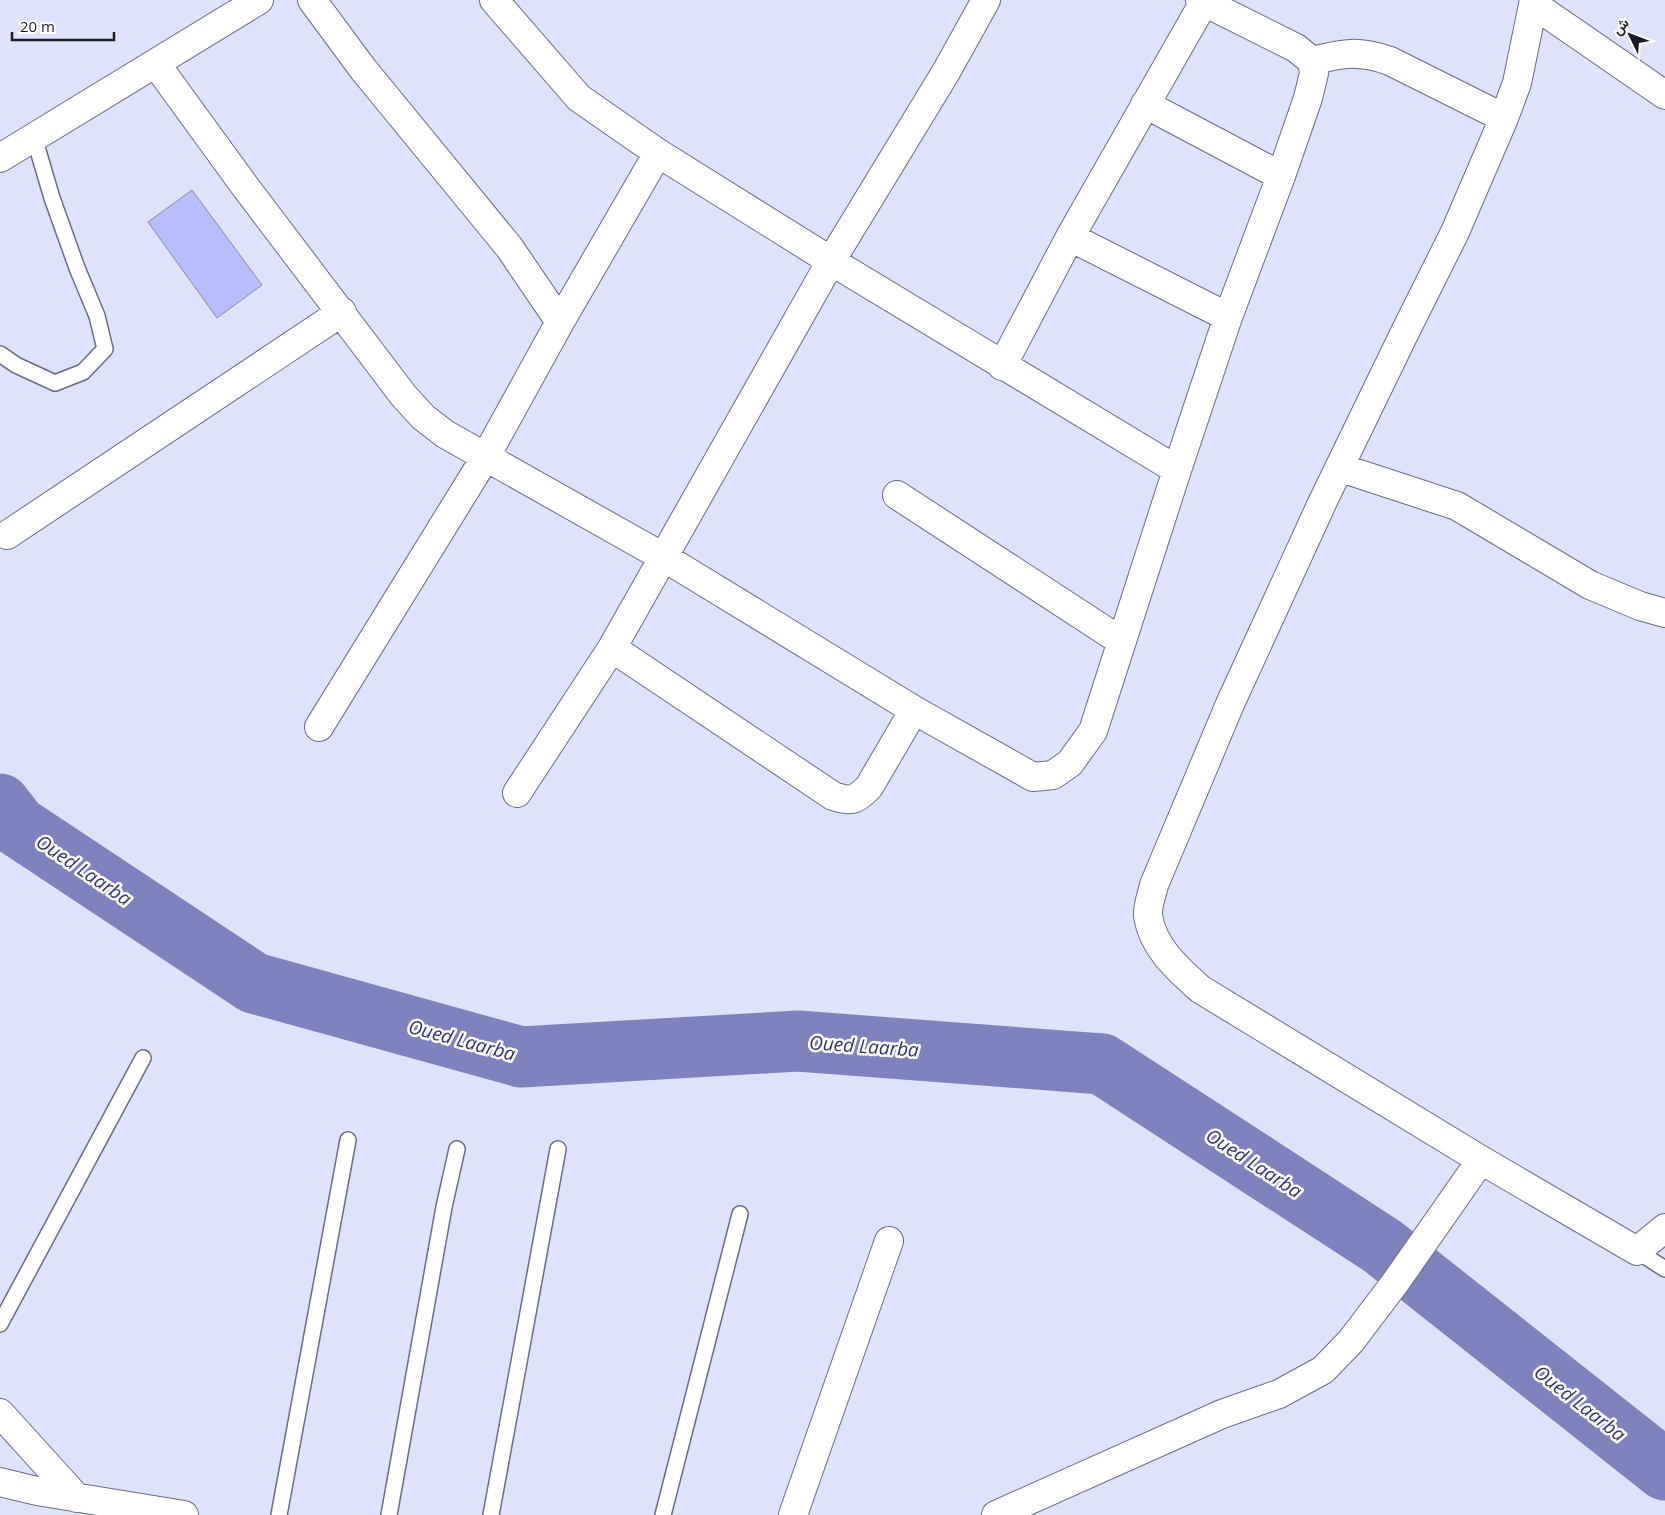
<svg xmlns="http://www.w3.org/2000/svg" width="1665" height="1515" viewBox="0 0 1665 1515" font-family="'Open Sans',Vazirmatn,sans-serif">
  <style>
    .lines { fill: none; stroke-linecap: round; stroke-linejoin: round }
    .river { stroke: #7f83bd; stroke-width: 61 }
    .building { fill: #b7bdfa; stroke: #878ba7 }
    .service-casing { stroke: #686b86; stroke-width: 18 }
    .minor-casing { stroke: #686b86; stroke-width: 30 }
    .tertiary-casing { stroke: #686b86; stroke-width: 30 }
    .service { stroke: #fff; stroke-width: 15 }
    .minor { stroke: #fff; stroke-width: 28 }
    .tertiary { stroke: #fff; stroke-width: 28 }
    .labels { text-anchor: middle; stroke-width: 5; stroke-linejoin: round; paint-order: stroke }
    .water-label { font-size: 19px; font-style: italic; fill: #323076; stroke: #fff }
  </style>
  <rect width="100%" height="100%" fill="#dfe2fb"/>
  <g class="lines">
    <path class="river" d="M0,804L17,826L254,983L521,1057L798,1041L1102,1064L1382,1246L1665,1470"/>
  </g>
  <path class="building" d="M192,190L262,285L217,318L148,222Z"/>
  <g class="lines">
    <g class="service-casing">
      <path id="service" d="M0,354L16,365L55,383L83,372L105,349L97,316L77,268L52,198L34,137
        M1637,1251L1665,1269
        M0,1324L143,1058
        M279,1515L348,1140
        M389,1515L444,1207L457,1149
        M491,1515L558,1149
        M663,1515L740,1214"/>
    </g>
    <g class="minor-casing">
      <path id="minor" d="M312,0L363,69L509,247L560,322
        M494,0L579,98L658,153
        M1534,0L1517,83L1504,118L1455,232L1406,330L1323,501L1230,704L1154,885C1152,894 1147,907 1148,916C1153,948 1178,969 1200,989L1481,1160L1637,1251L1665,1228
        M1533,4L1665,95
        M1312,61C1343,53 1358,50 1390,61L1504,118
        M156,64L244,185L403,395L423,417L445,434L665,558L914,710L1033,777L1053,775L1070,763L1093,731L1177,470L1228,317L1281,176L1308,98L1314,73L1312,61L1296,48L1200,0
        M1145,104L1281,176
        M1070,237L1228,317
        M1002,366L1070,237L1204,2
        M1341,468L1457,506L1590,585L1640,606L1665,613
        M897,495L1121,641
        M7,535L342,312
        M612,648L833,796C851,802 855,801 869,787L914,710
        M319,727L485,458L560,322L658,153L831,261L1177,470
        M517,793L612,648L831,261L946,72L986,0
        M0,1413L77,1498
        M0,1482L37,1491L184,1515
        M793,1515L889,1241
        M996,1515L1222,1414L1279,1394L1323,1370L1351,1341L1395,1283L1481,1160"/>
    </g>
    <g class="tertiary-casing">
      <path id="tertiary" d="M0,158L259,0"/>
    </g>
    <use href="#service" class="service"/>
    <use href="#minor" class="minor"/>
    <use href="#tertiary" class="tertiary"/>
  </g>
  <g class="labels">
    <g class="water-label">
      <text transform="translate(84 870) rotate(34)" y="7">Oued Laarba</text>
      <text transform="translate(462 1040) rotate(15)" y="7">Oued Laarba</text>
      <text transform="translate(864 1046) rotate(4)" y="7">Oued Laarba</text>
      <text transform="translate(1254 1163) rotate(33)" y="7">Oued Laarba</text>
      <text transform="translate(1580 1403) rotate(38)" y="7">Oued Laarba</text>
    </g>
  </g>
  <g transform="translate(1630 35) rotate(312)" stroke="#ffffff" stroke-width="4" paint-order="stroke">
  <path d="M0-4L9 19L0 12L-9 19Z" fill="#1b1c27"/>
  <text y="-8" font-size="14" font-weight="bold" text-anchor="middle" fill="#1b1c27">ش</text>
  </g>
  <path d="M12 32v8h102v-8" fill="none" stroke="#1b1c27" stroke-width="2.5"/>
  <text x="20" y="32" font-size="15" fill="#1b1c27" stroke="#ffffff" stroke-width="4" paint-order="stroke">20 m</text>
</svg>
